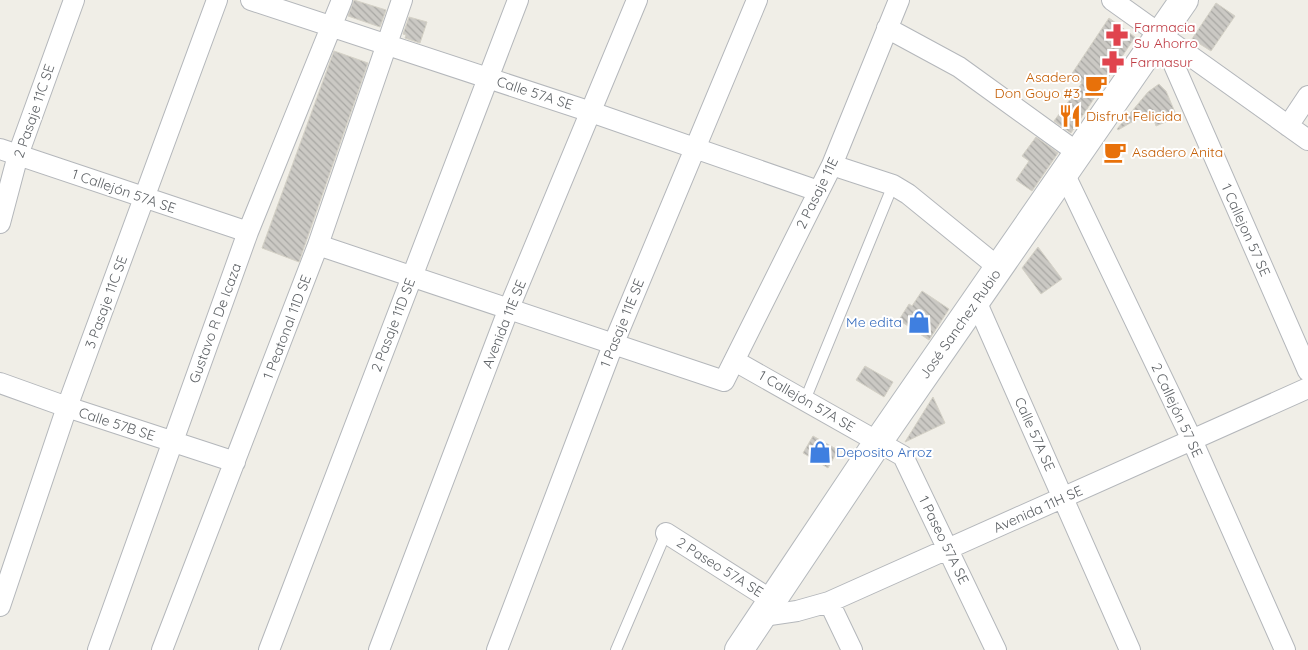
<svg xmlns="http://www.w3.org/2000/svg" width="1308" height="650" font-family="Quicksand,sans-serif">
<defs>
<pattern id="building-back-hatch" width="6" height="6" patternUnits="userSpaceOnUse" patternTransform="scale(1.25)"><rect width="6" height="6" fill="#cbc9c4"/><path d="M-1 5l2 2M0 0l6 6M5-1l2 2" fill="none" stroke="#a8a7a3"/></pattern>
</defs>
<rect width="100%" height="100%" fill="#f0eee7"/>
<path fill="url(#building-back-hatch)" stroke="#d4d1c6" d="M354,0l32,10 -6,17 -32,-11z
M1216,3l19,13 -24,35 -19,-12z
M409,17l18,5 -7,21 -15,-5 1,-3 -3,-1z
M1109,18l26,19 -64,96 -17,-12 28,-38 -11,-8z
M334,51l34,12 -69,199 -37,-14z
M1159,84l7,7 11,26 -21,9 -5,-15 -33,19 -1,-1 31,-37z
M1036,137l22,16 -26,38 -16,-11 13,-19 -7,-5z
M1038,247l24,32 -21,15 -19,-26z
M922,291l27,18 -20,31 -30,-20 10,-16 3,2z
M865,366l28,16 -9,15 -28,-17z
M933,397l12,26 -40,19z
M813,436l25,14 -10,18 -25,-15z"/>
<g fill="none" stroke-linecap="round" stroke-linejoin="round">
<defs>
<path id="service" d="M805,400l88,-215
M616,650l50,-117"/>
<path id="minor" d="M251,0l340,112 227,79
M1112,0l196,140
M887,28l72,39 119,86
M1160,33l148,338
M1288,126l20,-30
M0,149l248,83
M832,165l61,20 15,9 91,74
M1064,173l128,267 93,210
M0,223l18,-68 56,-155
M318,245l406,136 108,-216 67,-165
M976,301l154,349
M735,361l168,95 93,194
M0,383l67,24 168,55
M666,533l107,68
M829,602l23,48
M0,606l67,-199 150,-407
M763,616l34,-5 32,-9 479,-214
M98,650l150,-418 94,-232
M162,650l156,-405 84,-245
M269,650l249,-650
M379,650l130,-342 128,-308
M497,650l116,-305 144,-345"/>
<path id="secondary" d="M739,650l139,-208 306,-442"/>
</defs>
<use href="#service" stroke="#b4b7bb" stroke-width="12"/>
<use href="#minor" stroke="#b4b7bb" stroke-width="22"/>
<use href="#secondary" stroke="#b5b9bd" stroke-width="30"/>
<use href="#service" stroke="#fff" stroke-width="10"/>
<use href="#minor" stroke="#fff" stroke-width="20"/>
<use href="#secondary" stroke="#fff" stroke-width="28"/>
</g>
<defs>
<symbol id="pharmacy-bare" viewBox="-9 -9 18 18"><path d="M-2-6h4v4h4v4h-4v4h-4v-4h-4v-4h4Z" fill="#e0444e" stroke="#fff" stroke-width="2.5" paint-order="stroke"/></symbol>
<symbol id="cafe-bare" viewBox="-9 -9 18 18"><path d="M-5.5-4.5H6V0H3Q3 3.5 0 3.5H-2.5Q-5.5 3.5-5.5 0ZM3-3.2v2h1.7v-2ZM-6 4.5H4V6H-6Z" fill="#e8710a" stroke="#fff" stroke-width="2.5" paint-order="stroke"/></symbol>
<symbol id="restaurant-bare" viewBox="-9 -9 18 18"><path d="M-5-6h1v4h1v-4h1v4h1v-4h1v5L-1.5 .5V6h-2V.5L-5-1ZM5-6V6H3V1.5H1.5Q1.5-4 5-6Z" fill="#e8710a" stroke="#fff" stroke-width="2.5" paint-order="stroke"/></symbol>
<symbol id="shop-bare" viewBox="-9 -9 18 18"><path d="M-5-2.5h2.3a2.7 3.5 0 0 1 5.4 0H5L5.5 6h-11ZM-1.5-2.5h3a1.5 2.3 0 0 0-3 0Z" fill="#3f7fe0" stroke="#fff" stroke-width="2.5" paint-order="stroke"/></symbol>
</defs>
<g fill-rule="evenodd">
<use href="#pharmacy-bare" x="1101" y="19" width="32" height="32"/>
<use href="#pharmacy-bare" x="1097" y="46" width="32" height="32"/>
<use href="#cafe-bare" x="1080" y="69" width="32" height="32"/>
<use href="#restaurant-bare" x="1054" y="100" width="32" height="32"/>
<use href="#cafe-bare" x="1099" y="136" width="32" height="32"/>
<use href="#shop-bare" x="903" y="306" width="32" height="32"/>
<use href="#shop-bare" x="804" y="436" width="32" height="32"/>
</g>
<g text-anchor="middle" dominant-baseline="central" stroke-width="4" stroke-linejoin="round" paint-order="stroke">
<g font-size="14" fill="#be3a42" stroke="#fff" text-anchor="start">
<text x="1134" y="27">Farmacia<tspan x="1134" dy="16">Su Ahorro</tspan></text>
<text x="1130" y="62">Farmasur</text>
</g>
<g font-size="14" fill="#c56008" stroke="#fff" text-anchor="start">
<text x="1080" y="77" text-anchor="end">Asadero<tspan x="1080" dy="16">Don Goyo #3</tspan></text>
<text x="1086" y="116">Disfrut Felicida</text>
<text x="1132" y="152">Asadero Anita</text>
</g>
<g font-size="14" fill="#5e6266" stroke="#fff">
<text transform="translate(535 93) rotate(18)">Calle 57A SE</text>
<text transform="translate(34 111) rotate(-71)">2 Pasaje 11C SE</text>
<text transform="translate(124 191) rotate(19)">1 Callejón 57A SE</text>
<text transform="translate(817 193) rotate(-64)">2 Pasaje 11E</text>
<text transform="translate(1246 230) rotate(66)">1 Callejon 57 SE</text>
<text transform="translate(106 302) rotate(-70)">3 Pasaje 11C SE</text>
<text transform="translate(215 323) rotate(-70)">Gustavo R De Icaza</text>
<text transform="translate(622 323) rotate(-68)">1 Pasaje 11E SE</text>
<text transform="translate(504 324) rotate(-68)">Avenida 11E SE</text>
<text transform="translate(960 324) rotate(-55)">José Sanchez Rubio</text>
<text transform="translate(393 325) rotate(-69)">2 Pasaje 11D SE</text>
<text transform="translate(287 327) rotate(-69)">1 Peatonal 11D SE</text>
<text transform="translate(807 401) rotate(30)">1 Callejón 57A SE</text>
<text transform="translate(1177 410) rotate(65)">2 Callejón 57 SE</text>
<text transform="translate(117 424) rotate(18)">Calle 57B SE</text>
<text transform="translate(1035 434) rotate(66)">Calle 57A SE</text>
<text transform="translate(1038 509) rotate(-24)">Avenida 11H SE</text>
<text transform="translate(944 540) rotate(64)">1 Paseo 57A SE</text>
<text transform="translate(720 567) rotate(32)">2 Paseo 57A SE</text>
</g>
<g font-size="14" fill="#366cbe" stroke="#fff" text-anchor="end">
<text x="902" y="322">Me edita</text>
<text x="836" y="452" text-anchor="start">Deposito Arroz</text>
</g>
</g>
</svg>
